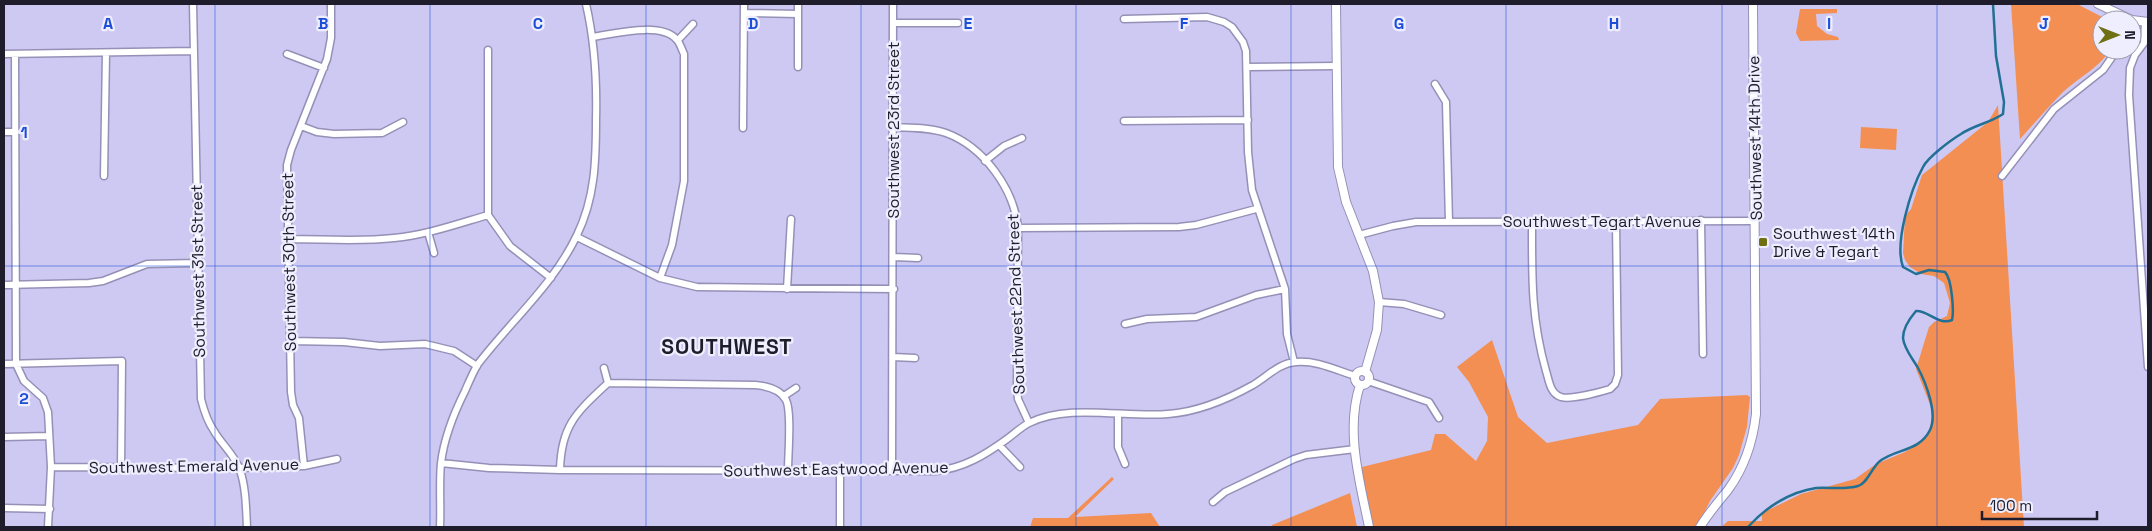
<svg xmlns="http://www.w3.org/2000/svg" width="2152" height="531" font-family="'Space Grotesk',sans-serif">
<rect width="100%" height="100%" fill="#cec9f3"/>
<path fill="#f38f52" d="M2011,4h66l31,16h-6v30h8c-11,18 -32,28 -47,42 -15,15 -29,32 -43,47z
M1800,9h37v4l-21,1 1,12 10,8 11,3 1,3 -39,1 -4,-8z
M1998,105l26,422h-303l7,-6h34v-8l39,-19 54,-15 21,-15 29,-12 18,-11 6,-9 4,-20 -17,-43 13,-42 5,-5 13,-6 3,-13 -6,-20 -10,-7 -13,-2 -11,-7 -5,-7 -2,-7 2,-37 6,-7 11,-34 66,-53z
M1861,127l36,2 -1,21 -36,-2z
M1492,340l26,77 29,26 91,-18 22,-26 87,-4 3,2 -3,30 -8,28 -6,13 -23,33 -13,26h-325l-14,-59 73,-18 4,-16h10l31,27 11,-20 1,-24 -19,-35 -12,-15z
M1112,477l2,2 -39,38 76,-4 9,14h-130l3,-9h35z
M1350,493l7,34h-86l1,-2z"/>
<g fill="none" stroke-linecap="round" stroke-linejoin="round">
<path stroke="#227094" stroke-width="2.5" d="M1748,527c17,-19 41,-35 68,-39 14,-1 28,2 42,-2 9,-2 14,-19 22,-25 17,-13 39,-9 50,-31 8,-16 -4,-47 -12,-62 -5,-9 -14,-19 -15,-30 0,-9 7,-20 13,-27 12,-1 23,15 36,9 2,-8 0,-41 -7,-48l-16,-2 -13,4 -13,-7c-9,-24 8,-78 20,-100 5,-10 28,-27 38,-33 13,-9 29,-11 42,-20l1,-12 -8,-46 -3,-52"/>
<defs>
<path id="minor" d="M193,4l8,395c3,12 6,22 13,32 8,14 20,23 26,39 6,18 6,38 7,57
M744,13l54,1
M1124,19l83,-2 17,5 8,5 11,15 3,9 2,101 4,38 33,99 2,45 7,28
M2145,22l-1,21 -9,12 -5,13 -1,27 19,272
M893,23h65
M592,37c22,-3 69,-16 85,3 3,3 5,10 7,14v127l-12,64 -12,33
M678,40l15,-16
M488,50v165l22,31 41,32
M4,54l190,-3
M15,54l1,310 8,17 19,17 5,14 3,55 -3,60
M287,54l37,14
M798,67v-63
M1247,67l89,-1
M1435,84l11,18 3,120
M1124,121l124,-1
M301,126l16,6 17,2 48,-1 21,-11
M892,127c18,1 37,0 54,6 38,14 68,56 72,95l-1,161 1,10 11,24
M743,128l1,-124
M4,132h12
M985,161l19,-15 18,-8
M104,176l2,-123
M2002,176l52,-67 49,-39 14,-20
M1701,220l2,134
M1532,222c0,55 -1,96 14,149 3,9 4,23 15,26 10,3 39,-5 49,-8l5,-5 3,-9 -2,-153
M1018,228l161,-1 17,-2 60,-16
M428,232l6,21
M1359,235l34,-9 23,-4 339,-1
M577,237l83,41 37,9 197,2
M290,239c34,0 70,3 104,-1 32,-3 63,-14 94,-23
M894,257l24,1
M4,285l85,-2 14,-2 44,-17 51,-1
M787,289l4,-70
M1379,302l25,2 37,11
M1125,324l22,-5 49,-2 60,-22 29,-6
M291,341l53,1 36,4 45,-2 29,7 23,15
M893,357l22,1
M4,364l118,-3 -1,107
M604,368l4,15
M1368,381l61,21 10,16
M784,396l12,-8
M1118,414v33l7,17
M4,437l45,-1
M999,445l21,22
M441,463l48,5 71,2 376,1c28,-3 49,-16 71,-32 7,-5 14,-12 22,-16 40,-20 96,-5 139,-9 29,-2 60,-15 85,-29 15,-9 26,-22 43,-23 20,-2 40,8 59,14
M304,466l-5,-48 -6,-13 -2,-13 -4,-227 4,-15 36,-91 4,-21v-34
M51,467l189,1 64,-2 33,-7
M560,470c1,-45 17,-58 48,-87l147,2c12,1 25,4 31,15 6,12 2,54 2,70
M892,471l1,-467
M1213,502l12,-10 69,-33 12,-4 49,-6
M4,508l46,1
M440,527c1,-21 -1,-43 1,-64 3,-25 13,-50 24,-72 4,-9 8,-19 13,-27 33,-43 76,-80 99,-129 18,-37 19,-74 19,-115 1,-39 -1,-77 -10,-116
M840,527v-57"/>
<path id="tertiary" d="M1336,4l2,163 8,35 27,69 6,31 -2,28 -12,42
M2098,4l34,16
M2132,20l16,2
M1355 378a7 7 0 1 1 14 0a7 7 0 1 1-14 0Z
M1360,385c-15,46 0,97 9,142
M1700,527c8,-13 18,-25 28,-37 16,-22 25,-49 28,-76l-3,-410"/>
</defs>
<use href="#minor" stroke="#9590b6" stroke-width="9"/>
<use href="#tertiary" stroke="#9590b6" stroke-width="10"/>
<use href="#minor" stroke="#fff" stroke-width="6"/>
<use href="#tertiary" stroke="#fff" stroke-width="8"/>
</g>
<path fill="none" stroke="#1d4ed8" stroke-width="1" stroke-opacity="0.55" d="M215,4v523M430,4v523M646,4v523M861,4v523M1076,4v523M1291,4v523M1506,4v523M1722,4v523M1937,4v523M4,266h2144"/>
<rect fill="#6f7014" stroke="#efeeff" stroke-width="2" x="1758" y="237" width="10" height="10" rx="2.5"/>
<g text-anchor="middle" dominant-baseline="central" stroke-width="4.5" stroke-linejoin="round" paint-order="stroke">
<g font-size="16" fill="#1f1d2c" stroke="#efeeff">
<text transform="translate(893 130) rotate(-90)">Southwest 23rd Street</text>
<text transform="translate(1755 138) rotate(-91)">Southwest 14th Drive</text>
<text x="1602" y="221">Southwest Tegart Avenue</text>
<text transform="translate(289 262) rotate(-91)">Southwest 30th Street</text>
<text transform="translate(198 271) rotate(-91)">Southwest 31st Street</text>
<text transform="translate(1016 304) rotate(-92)">Southwest 22nd Street</text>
<text transform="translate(194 466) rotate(-1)">Southwest Emerald Avenue</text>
<text transform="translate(836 469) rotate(-1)">Southwest Eastwood Avenue</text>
</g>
<g font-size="16" fill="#1f1d2c" stroke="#efeeff" text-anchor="start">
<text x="1773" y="233">Southwest 14th<tspan x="1773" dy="18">Drive &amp; Tegart</tspan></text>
</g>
<g font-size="21" font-weight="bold" letter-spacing="1" fill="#1f1d2c" stroke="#efeeff">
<text x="727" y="346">SOUTHWEST</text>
</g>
</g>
<g font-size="16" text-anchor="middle" font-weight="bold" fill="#1d4ed8" stroke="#efeeff" stroke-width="4.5" stroke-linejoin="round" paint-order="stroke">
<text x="108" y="29">A</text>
<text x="323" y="29">B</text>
<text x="538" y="29">C</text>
<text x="753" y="29">D</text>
<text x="968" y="29">E</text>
<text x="1184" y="29">F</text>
<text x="1399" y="29">G</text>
<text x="1614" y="29">H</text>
<text x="1829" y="29">I</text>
<text x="2044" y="29">J</text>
<text x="24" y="138">1</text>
<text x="24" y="404">2</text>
</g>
<rect width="2152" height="531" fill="none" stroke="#1f1d2c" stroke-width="10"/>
<g transform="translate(2117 35) rotate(90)"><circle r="24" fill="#efeeff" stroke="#9c9aab"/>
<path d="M0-4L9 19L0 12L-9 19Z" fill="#6f7014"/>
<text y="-8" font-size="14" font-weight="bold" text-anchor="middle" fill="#1f1d2c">N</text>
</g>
<path d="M1982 511v8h115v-8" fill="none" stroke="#1f1d2c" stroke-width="2.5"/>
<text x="1990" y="511" font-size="15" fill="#1f1d2c" stroke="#efeeff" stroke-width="4" paint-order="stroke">100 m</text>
</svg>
